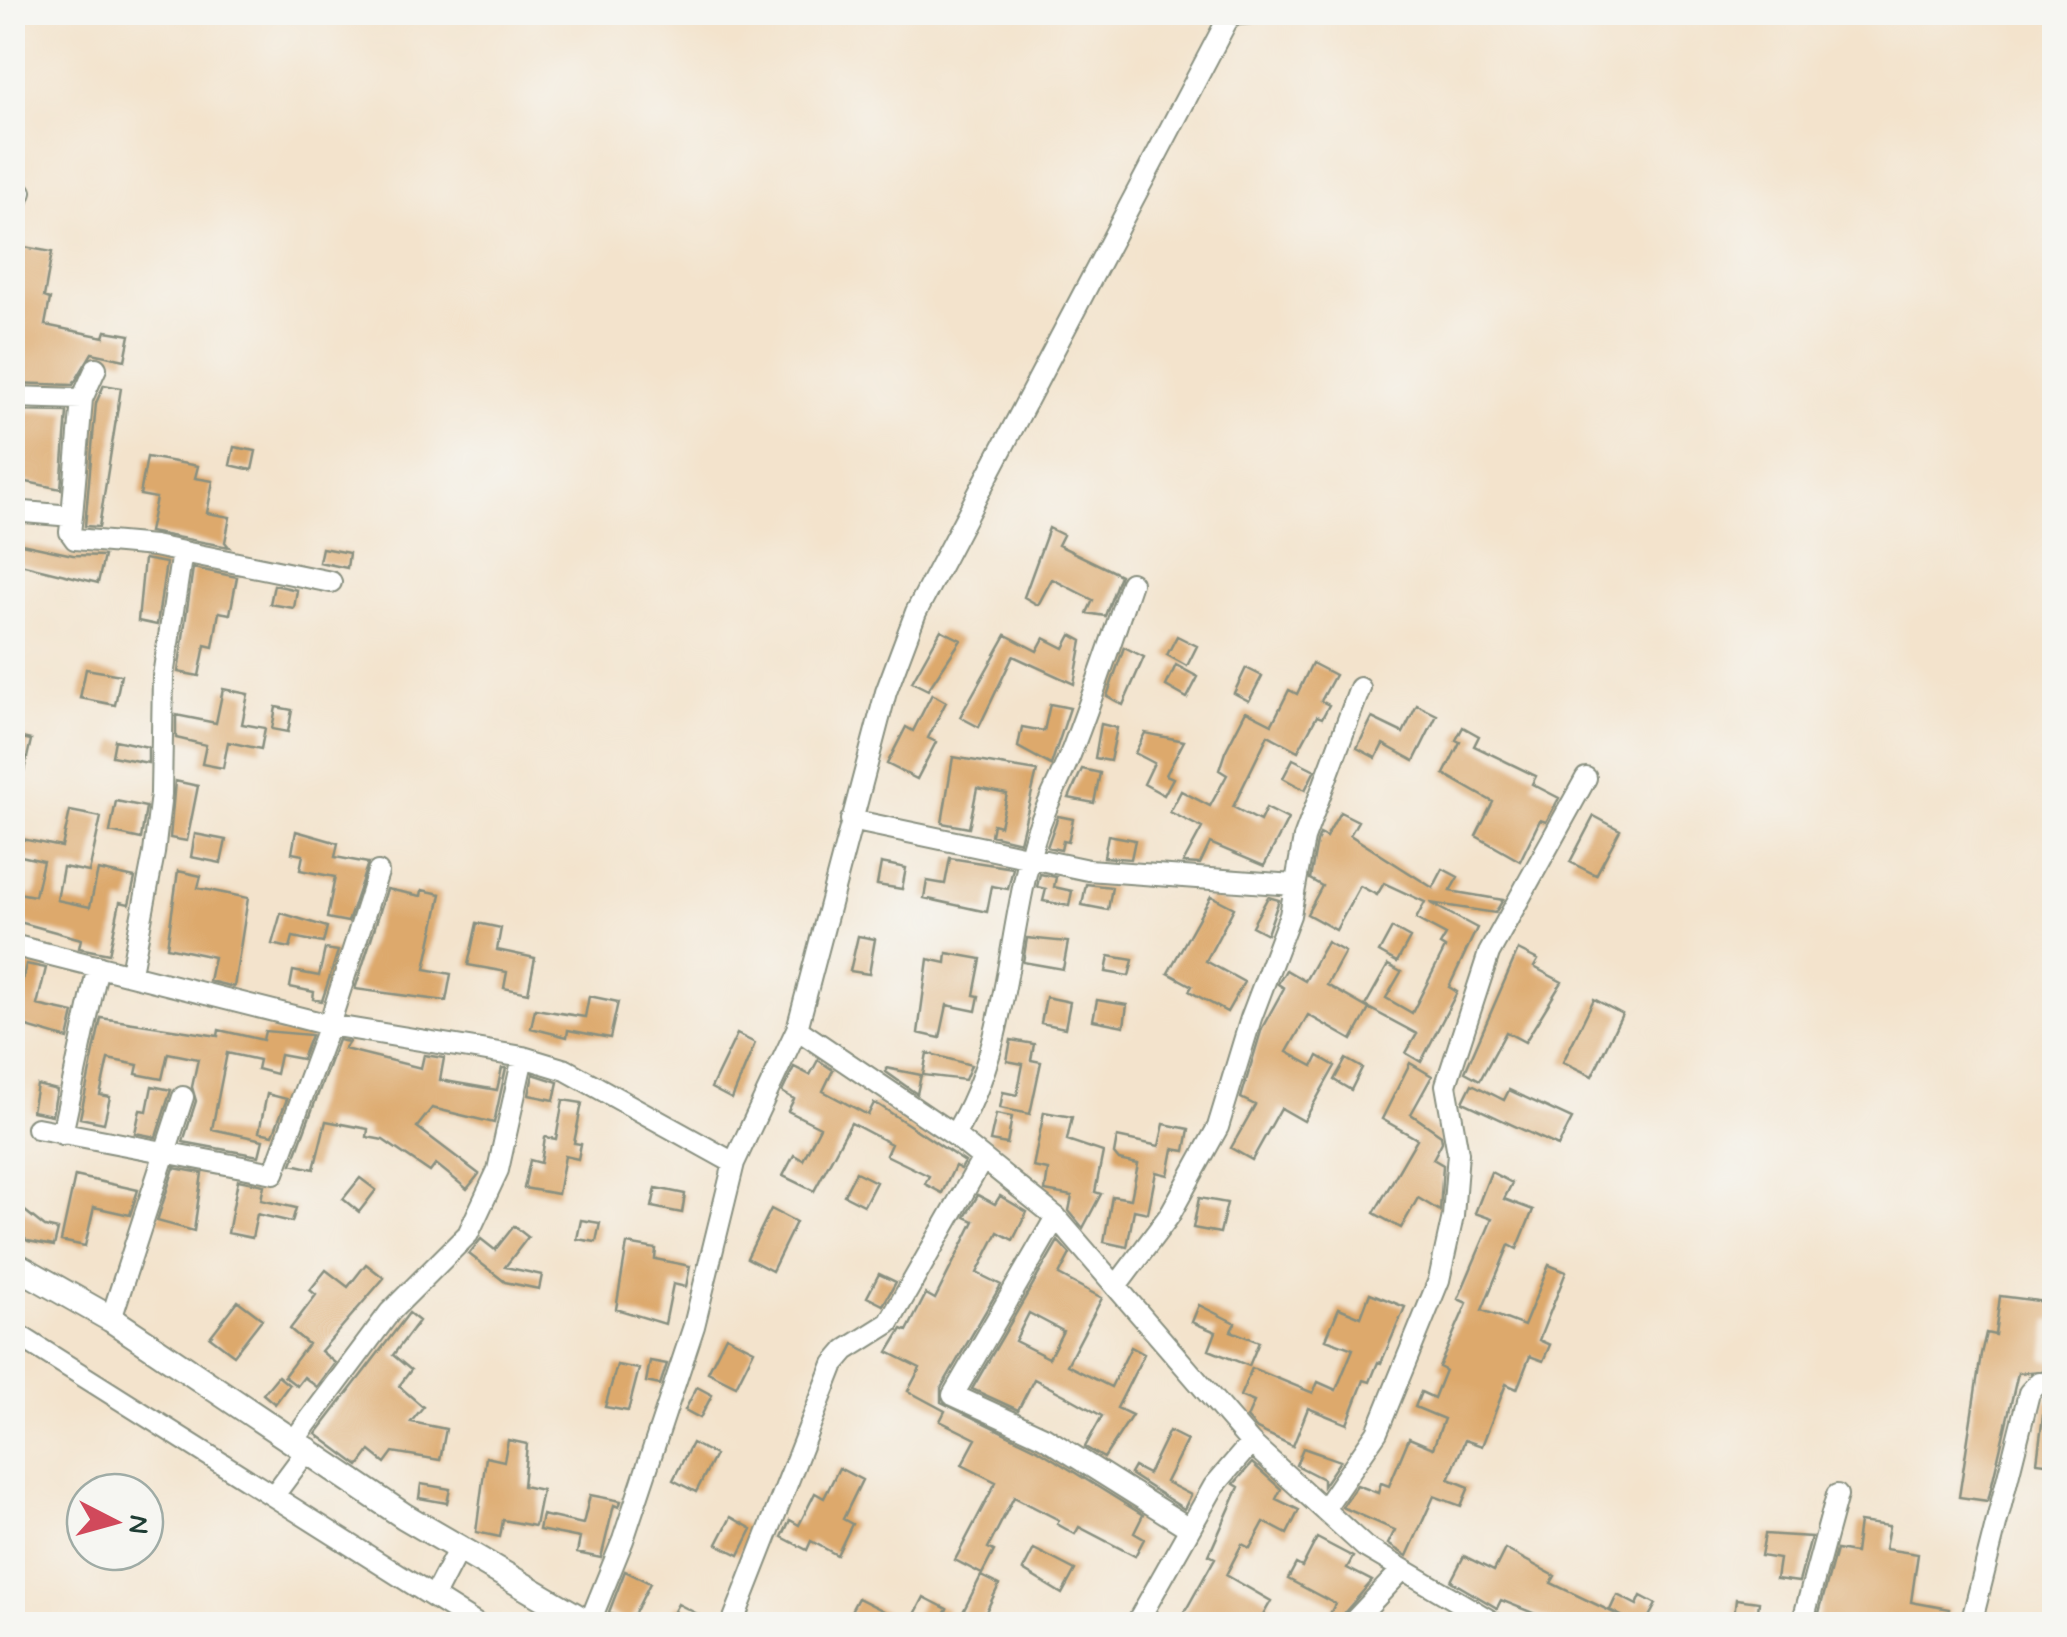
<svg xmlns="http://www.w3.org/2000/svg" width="2067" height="1637" font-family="Mynerve,sans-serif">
<rect width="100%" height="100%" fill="#f6f6f2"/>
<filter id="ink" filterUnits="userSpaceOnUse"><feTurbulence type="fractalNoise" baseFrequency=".01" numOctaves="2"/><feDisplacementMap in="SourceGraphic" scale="20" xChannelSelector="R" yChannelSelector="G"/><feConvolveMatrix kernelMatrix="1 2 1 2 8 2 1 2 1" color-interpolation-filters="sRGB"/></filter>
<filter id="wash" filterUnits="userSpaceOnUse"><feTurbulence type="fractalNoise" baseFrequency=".0048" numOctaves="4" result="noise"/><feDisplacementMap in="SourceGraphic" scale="40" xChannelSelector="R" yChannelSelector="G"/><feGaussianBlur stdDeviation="2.25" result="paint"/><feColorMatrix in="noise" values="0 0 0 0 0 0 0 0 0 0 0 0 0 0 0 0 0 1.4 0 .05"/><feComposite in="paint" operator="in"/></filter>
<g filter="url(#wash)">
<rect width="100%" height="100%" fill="#f3e3cc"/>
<g id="blocks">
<path fill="#dda96c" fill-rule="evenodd" d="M24,247l28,5 -8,45 6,2 -5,26 59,12 2,-6 24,4 -5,25 -33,-7 -19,32 -61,-2v-92z
M104,385l17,3 -22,139 -14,-1 11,-123z
M12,411l55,1 -6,77 -49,-10z
M234,447l22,4 -4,19 -22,-5z
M147,457l51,9 -3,12 18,3 -6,32 23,4 -5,25 4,5 -80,-15 7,-34 -16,-3z
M1049,528l14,7 -5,10 62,30 -15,41 -18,-3 6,-13 -41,-21 -14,26 -14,-8z
M12,542l61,13 31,1 -6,27 -86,-21z
M322,548l27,5 -2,15 -28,-6z
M144,559l22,4 -9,62 -19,-4z
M193,568l44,9 -7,37 -11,-2 -6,35 -8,-2 -6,31 -21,-4z
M274,585l23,5 -3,18 -24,-4z
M941,630l20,10 -33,50 -16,-8z
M1006,635l31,16 7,-13 20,10 7,-13 11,6 -8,43 -61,-28 -34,71 -19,-10z
M1177,636l20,10 -10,20 -20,-11z
M1124,647l20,10 -21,48 -16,-9z
M1312,663l23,12 -14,26 8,4 -7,13 -5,-2 -19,35 -30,-16 -35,72 27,14 6,-13 22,11 -24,47 -54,-23 -10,21 -17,-1 19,-35 -32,-16 11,-21 29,15 17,-31 -8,-5 6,-18 21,-41 26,13 17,-34 8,4z
M1176,665l22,12 -11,21 -21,-12z
M1246,668l16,8 -13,25 -15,-8z
M86,669l35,6 -6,30 -35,-7z
M223,689l25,5 -6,30 23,4 -4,21 -33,-7 -5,26 -21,-4 4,-19 -30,-7v-23l40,8z
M932,694l14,8 -18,36 8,4 -19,37 -30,-15 19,-37 7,4z
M1050,704l20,4 -19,57 -33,-18 4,-20 22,4z
M1417,705l20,10 -23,46 -31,-17 -7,14 -19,-10 15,-30 31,15z
M276,707l16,3 -4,22 -16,-3z
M1101,724l16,4 -7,33 -15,-3z
M1463,727l16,9 -5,10 62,30 -4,8 27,14 -13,24 -6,-2 -20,41 -44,-25 17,-34 -49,-28 16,-32 -4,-2z
M1145,733l39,8 -18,34 7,3 -9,17 -20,-11 10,-21 -19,-10z
M12,736l19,4 -12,53 -7,-1z
M115,740l33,7v16l-36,-7z
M953,757l84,14 -17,71 -29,-7 2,-11 7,2 7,-32 -30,-6 -8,40 -27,-5z
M1293,759l22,11 -10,20 -22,-12z
M1082,769l18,4 -6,30 -25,-5z
M175,781l23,5 -11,55 -17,-3z
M116,801l30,6 -5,32 -31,-7z
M70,811l31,6 -12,55 -26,-5 -6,33 33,7 8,-37 37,8 -6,26 -9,-2 -11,52 -30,-6 2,-9 -69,-19v-28l23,4 8,-35 -31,-7v-17l50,10z
M1340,812l18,9 -8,14 83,53 10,-19 15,8 -8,14 53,9 -8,13 -65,-10 47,25 -28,59 8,5 -36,70 -15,-9 11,-19 -52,-28 23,-41 13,7 -15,26 26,15 33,-65 -5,-3 6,-10 -30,-16 9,-17 -41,-19 -7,12 -17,-9 -24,44 -29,-16 15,-28 -12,-7 7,-37 3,-8 6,3z
M1058,816l15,3 -5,23 -5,-1 -2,9 -14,-3z
M1594,816l26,14 -24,45 -26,-13z
M296,831l42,12 -3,14 33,6 -20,59 -21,-4 8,-41 -35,-7 3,-15 -11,-2z
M195,834l31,6 -5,23 -30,-6z
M1108,835l27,5 -4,19 -27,-2z
M950,858l63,10 -5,21 -16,-3 -5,26 -63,-14 3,-17 18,3z
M881,863l25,5 -4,21 -25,-4z
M178,871l23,5 -3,12 50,10 -14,89 -25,-6 5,-24 -47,-10z
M1040,874l16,3 -2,10 18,4 -3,15 -26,-5 3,-12 -9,-2z
M1086,884l26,3 -4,23 -26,-5z
M387,889l34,7 1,-6 19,4 -16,75 26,5 -5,27 -91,-12z
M1211,896l23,12 -28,53 38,21 -17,30 -38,-21 3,-5 -24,-13z
M1268,897l11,3 -12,34 -15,-8z
M281,913l46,14 -4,16 -30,-6 -3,11 -18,-4z
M477,923l24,5 -4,22 38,8 -7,35 -24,-5 3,-16 -39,-7z
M1392,928l18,10 -13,24 -18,-10z
M858,936l17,3 -6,35 -19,-3z
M1027,938l41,4 -5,27 -40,-7z
M1327,942l18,10 -18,33 42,24 -17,31 -44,-25 -21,37 26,14 5,-10 17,10 -31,55 -23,-13 -29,52 -21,-12 24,-43 -14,-7 21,-70 22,-40 -6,-4 8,-14 19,11z
M325,949l13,2 -16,50 -9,-2 1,-7 -24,-5 3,-16 26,5z
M1518,950l20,10 -4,7 28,15 -37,60 -19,-10 -26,48 -15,-8z
M947,953l34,6 -7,36 5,1 -3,15 -29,-6 -7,33 -22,-5 10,-74 18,4z
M1109,956l24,4 -4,16 -23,-4z
M26,964l20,4 -9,37 37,8 -6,26 -55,-16z
M589,996l29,6 -8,36 -42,-8 -1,7 -36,-9 4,-19 50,8z
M1046,997l24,5 -5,26 -24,-5z
M1594,999l28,15 -30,62 -29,-14z
M1097,1000l30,5 -3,21 -31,-6z
M101,1018l117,18 1,-6 44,10 2,-9 46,4 -9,24 -22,-4 -4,19 -19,-5 2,-9 -32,-7 -15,76 51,11 -4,16 -76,-14 13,-41 -4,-14 6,-28 -30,-6 -6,26 -26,-5 2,-9 -30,-6 -8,36 10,2 -6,26 -24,-5z
M737,1034l18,9 -23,56 -21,-11z
M338,1040l11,2 -5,7 77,19 3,-13 20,3 -4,22 57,10 5,-22h4l-12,55 -62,-15 -15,19 62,47 -12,15 -31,-25 -6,8 -47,-32 -16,-3 1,-8 -42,-8 -12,48 -22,-5z
M1011,1040l23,4 -3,16 10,2 -11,52 -30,-6 3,-16 14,3 6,-31 -16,-3z
M927,1053l44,12 -6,15 -42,-5z
M1346,1059l16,9 -11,22 -17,-10z
M818,1060l15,10 -10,21 45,24 6,-12 5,2 86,57 -4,7 -6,-3 -13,27 -17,-9 4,-8 -43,-21 5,-11 -40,-21 -37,68 -31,-15 11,-21 9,5 17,-33 -32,-16 6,-12 -12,-7 12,-25 16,8z
M1410,1063l22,13 -21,38 30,21 1,7 -9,17 10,6 -3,46 -22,-13 -17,30 -27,-15 43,-74 -35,-20z
M886,1068l35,7 -4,19 -31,-22z
M533,1074l25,8 -4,18 -25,-5z
M1472,1084l32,16 5,-10 63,29 -14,27 -95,-44z
M37,1085l20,5 -5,25 -20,-4z
M152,1086l19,4 -15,47 -21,-4 5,-23 7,1z
M267,1094l20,5 -14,36 -14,-3z
M563,1100l19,3 -8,40 7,1 -3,15 -13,-3 -7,38 -34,-6 6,-28 11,3 4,-26 11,2z
M1044,1112l28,5 -5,23 36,12 -8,40 6,2 -18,34 -14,-17 3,-15 -27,-5 3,-21 -15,-3z
M996,1114l16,3 -5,27 -17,-3z
M1164,1124l25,5 -4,22 -12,-2 -5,26 -12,-3 -8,41 -14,-3 -7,37 -23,-5 8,-46 19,3 7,-35 -19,-4 -5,-6 3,-17 42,9z
M174,1168l28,5 -8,58 -37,-10z
M856,1172l20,10 -12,23 -20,-10z
M1491,1172l21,11 -8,16 29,11 -16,39 -8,-4 -27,65 42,16 25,-61 17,7 -27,68 11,5 -7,16 -13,-5 -13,33 -11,-5 -24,62 -17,-6 -16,39 20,8 -8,19 -27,-10 -27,60 -19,-12 7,-14 -53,-23 15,-22 21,8 3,-10 8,3 20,-48 24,10 11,-29 -29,-12 6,-15 13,6 11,-28 -6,-3 28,-64 -9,-4 34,-80 -17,-6z
M75,1176l63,14 -8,25 -36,-8 -9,39 -24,-5z
M360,1178l16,12 -17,22 -16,-13z
M238,1180l26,5 -3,15 35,8 -4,14 -35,-8 -5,24 -24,-5z
M656,1188l29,6 -3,19 -30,-6z
M978,1195l17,9 5,-8 27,16 -14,28 -15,-8 -21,41 24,12 -60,103v14l96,47 106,66 -9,18 10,6 -9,17 -56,-29 -4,7 -18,-10 2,-4 -45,-23 -26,51 6,3 -12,23 -27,-14 41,-78 -34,-17 14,-26 -36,-18 5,-10 -37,-20 12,-23 -32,-16 14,-23 5,2 19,-37 9,5 39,-78 -9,-4z
M1199,1198l28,5 -7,30 -27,-5z
M20,1207l25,20 13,3 -4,16 -26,-5 -16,-12v-11z
M771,1209l25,13 -24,49 -25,-13z
M581,1220l19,3 -4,19 -19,-3z
M514,1226l14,11 -23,30 37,8 -3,14 -34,-7 -36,-28 12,-15 14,11z
M1058,1241l12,13 -11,21 43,23 -35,67 44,22 20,-40 13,7 -27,54 15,7 -28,43 -19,-11 17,-31 -32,-18 -36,-19 -16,31 -46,-21zM1029,1313l34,18 -14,27 -34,-17z
M627,1244l29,5 -1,10 35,7 -4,21 -13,-3 -8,40 -49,-15z
M366,1264l18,14 -63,73 14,12 -18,24 -13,-10 -7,9 -13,-10 24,-32 -18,-15 26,-34 -6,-5 16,-20 22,17z
M879,1274l17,8 -13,23 -16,-8z
M1370,1293l35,14 -24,56 -3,-1 -8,20 -6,-2 -17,44 -39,-16 -15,38 -36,-17 -10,-11 7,-16 -14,-6 12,-28 61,25 5,-11 18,8 17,-41 -27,-10 13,-31 22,9z
M2000,1296l54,7v18l-6,-1 -5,39 11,2v9l-36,3 -30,128 -29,-4 22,-143 5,-21 9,2z
M238,1301l24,18 -28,36 -24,-18z
M1199,1305l36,18 -4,8 28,11 -10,24 -40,-16 7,-18 -24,-10z
M409,1313l10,8 -26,34 18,15 -12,16 24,21 -12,15 35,7 -6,31 -47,-8 -8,11 -15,-12 -11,15 -43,-32z
M726,1336l28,14 -18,36 -28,-14z
M650,1361l17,3 -7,21 -14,-3z
M617,1365l22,4 -11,42 -23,-4z
M278,1376l11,9 -14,19 -12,-10z
M697,1387l15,8 -12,23 -15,-8z
M2045,1400l9,1v63l-17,-2z
M1169,1431l18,9 -21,42 25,13 -7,14 -54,-35 4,-7 14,7z
M508,1440l19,4 -4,42 19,4 -7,36 -32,-6 -3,17 -24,-5 10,-75 18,4z
M692,1443l23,12 -19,37 -23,-12z
M1303,1448l37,13 -17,25v-7l-27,-14z
M1252,1463l29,26 -5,10 23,11 -12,24 -23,-12 -14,26 -8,-4 -16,31 45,26 -13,23h-80l37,-66 -6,-3 30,-68 -5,-3z
M839,1468l23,12 -19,39 9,5 -15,31 -26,-14 -4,9 -25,-13 8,-17 9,5 16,-32 9,5z
M421,1484l29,5 -3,14 -28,-5z
M590,1495l31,6 -2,6 -5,-2 -13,53 -24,-5 3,-15 -41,-8 3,-15 41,9z
M731,1517l21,12 -13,26 -22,-11z
M1859,1522l30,4 -4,23 33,5 -7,48 38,7 -2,15h-131l20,-74 19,3z
M1765,1534l46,3 -12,45 -23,-3 3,-20 -18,-3z
M1317,1538l36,19 -6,11 25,13 -34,39 -9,-4 6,-12 -47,-25 8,-15 6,3z
M1034,1549l41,21 -13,24 -39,-24z
M1505,1549l50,27 -4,7 84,40 -25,-13 7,-15 20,10 4,-9 15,8 -11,20h-85l-59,-24 -4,8 -46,-27 13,-25 30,15z
M625,1571l25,12 -20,40 -21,-11z
M981,1576l18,9 -19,39h-23z
M924,1597l23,12 -8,15h-95l14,-26 52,26z
M1736,1599l23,3 -2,18 -23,-4z
M678,1604l39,20h-50z"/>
</g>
</g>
<g filter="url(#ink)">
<use href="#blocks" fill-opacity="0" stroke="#899080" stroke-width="2.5"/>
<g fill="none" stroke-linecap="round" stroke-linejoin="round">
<defs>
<path id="minor" d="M12,215l9,-23
M12,397l70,2
M12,511l60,5 -2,16 5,7 79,7 177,36
M72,516l10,-117 14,-31
M851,820l237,50 206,15
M12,945l317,80 194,32 43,13 168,93
M131,972l23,-119 7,-59 2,-118 19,-124
M797,1029l157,106 102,82 195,226 114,104 131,77
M37,1128l237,45 55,-148 49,-153
M62,1134l36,-168
M954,1135c55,-88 52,-196 80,-294 10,-34 29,-65 41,-99 20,-52 38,-106 56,-159
M1056,1217l-103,178 91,42 145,91
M1118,1284l51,-68 49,-89 33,-109 39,-103 14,-77 56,-150
M111,1319l72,-222
M12,1331l464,293
M295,1439l95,-127 78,-78 30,-64 25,-113
M274,1495l35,-47
M1324,1509l53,-77 62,-152 14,-64 5,-63 -12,-68 43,-132 97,-175
M434,1596l26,-50
M589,1624l34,-84 71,-214 40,-163 63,-134 89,-337 30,-80 314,-597 32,-3
M732,1624l102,-260 12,-14 43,-27 93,-163
M1136,1624l78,-138 37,-43
M1351,1624l50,-53
M1802,1624l35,-129
M1971,1624l58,-231 10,-11 15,2"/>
<path id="major" d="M12,1263l99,56 293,197 185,108"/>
</defs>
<use href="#minor" stroke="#899080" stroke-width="24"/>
<use href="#major" stroke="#899080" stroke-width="29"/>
<use href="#minor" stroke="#fff" stroke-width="20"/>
<use href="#major" stroke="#fff" stroke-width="25"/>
</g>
</g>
<rect width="2067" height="1637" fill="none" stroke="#f6f6f2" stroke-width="50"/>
<g transform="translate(115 1522) rotate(96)"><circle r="48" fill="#f6f6f2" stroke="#a0aca6" stroke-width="2.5"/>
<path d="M0-8L18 38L0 25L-18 38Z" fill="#d1495b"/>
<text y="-15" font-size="28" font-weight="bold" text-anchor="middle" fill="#1f3d34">N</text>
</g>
</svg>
